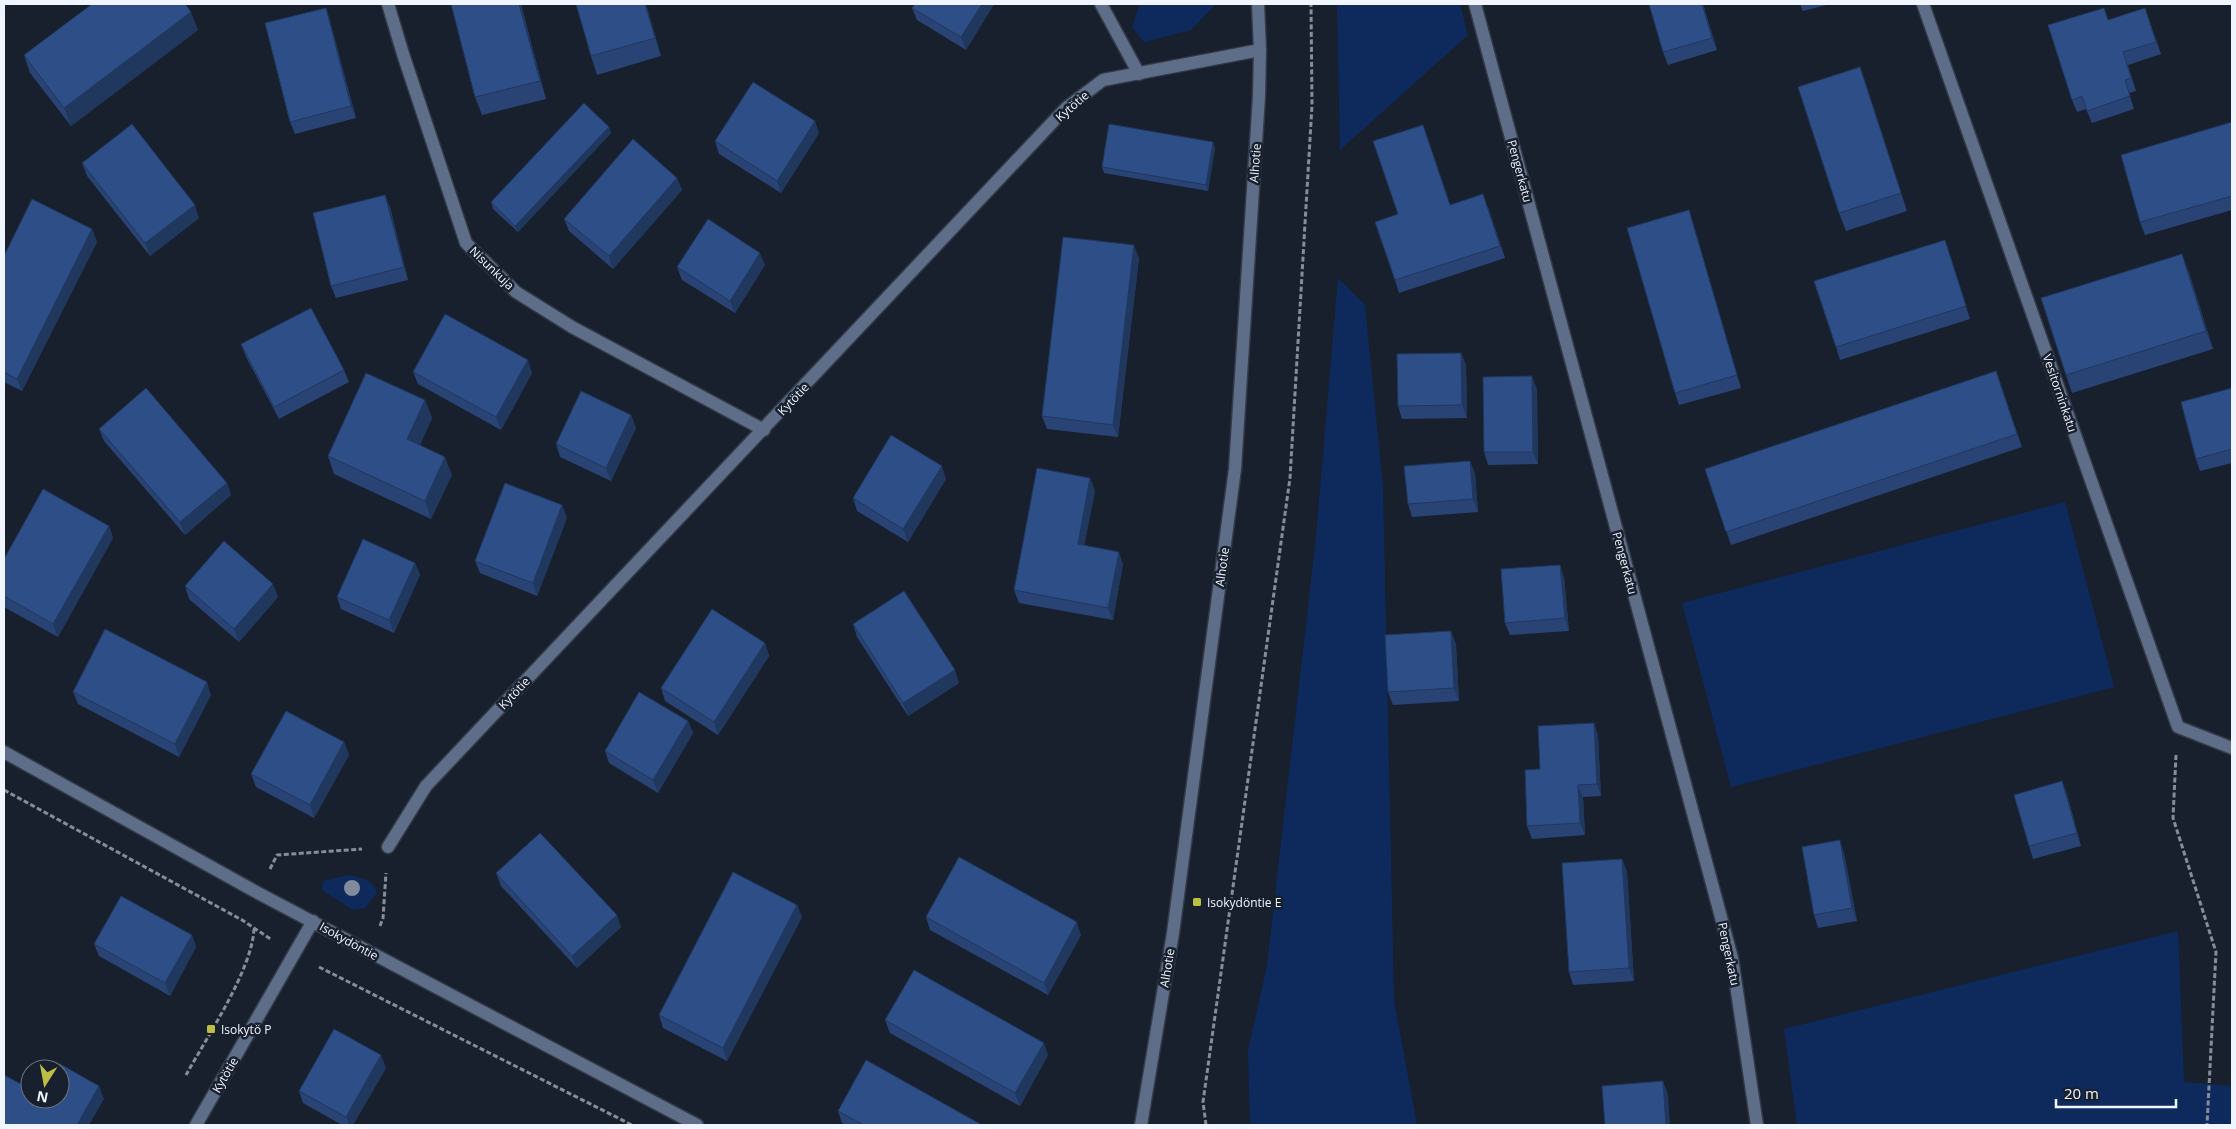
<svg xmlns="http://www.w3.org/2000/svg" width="2236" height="1129" font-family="'Open Sans',sans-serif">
<rect width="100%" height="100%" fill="#18202e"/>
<path fill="#0e2a5d" d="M1140,4h76l-25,26 -47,12 -12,-15z
M1337,4h123l8,31 -128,115z
M1338,278l27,27 18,183 11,513 23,124h-167l-2,-75 19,-84 49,-429z
M2065,502l49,185 -383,100 -49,-184z
M348,875c13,3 26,4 29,18l-12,15 -12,2 -31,-20 1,-9z
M2178,931l6,151 48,4v39h-435l-13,-96z"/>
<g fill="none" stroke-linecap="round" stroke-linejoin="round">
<defs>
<path id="service" d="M1101,4l38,70"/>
<path id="minor" d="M388,4l15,50 63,189 50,49 56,35 192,103
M1475,4l257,954 25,167
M1923,4l255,723 54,21
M4,752l254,141 439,232
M388,847l38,-61 640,-678 37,-28 157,-30
M196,1125l117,-204"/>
<path id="tertiary" d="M1141,1125l32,-192 62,-464 24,-373 1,-46 -2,-46"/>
</defs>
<use href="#service" stroke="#323a47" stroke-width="15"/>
<use href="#minor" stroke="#323a47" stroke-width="15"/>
<use href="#tertiary" stroke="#323a47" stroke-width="15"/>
<path stroke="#868d99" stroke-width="3" stroke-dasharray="5 2.5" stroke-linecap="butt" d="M2176,755l-3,63 43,134 -9,173
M4,790l238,130 30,20
M270,869l7,-14 85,-6
M380,926l3,-8 3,-45
M319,967l313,158
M186,1075c21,-38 66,-105 68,-146
M1206,1125l-3,-23 87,-624 22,-373 -1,-101"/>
<use href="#service" stroke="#5e6e88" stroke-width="12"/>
<use href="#minor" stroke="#5e6e88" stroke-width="12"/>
<use href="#tertiary" stroke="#5e6e88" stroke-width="12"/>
</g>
<circle fill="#828b9b" cx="352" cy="888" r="8"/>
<path fill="#284374" d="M521,4l25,95 -64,16 -7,-18z
M646,4l15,52 -64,19 -6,-19z
M994,4l-28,46 -49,-30 -5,-12z
M1703,4l14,46 -49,15 -5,-13z
M1800,4h30l-27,7z
M326,8l4,13 26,97 -61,16 -5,-12z
M2145,8l16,46 -33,11 8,26 -7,2 5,16 -42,14 -6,-14 -9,3 -5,-12 37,-80z
M198,30l-127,96 -41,-53 -6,-18z
M1866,85l41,126 -61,20 -7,-18z
M2232,122v88l-87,25 -5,-13z
M609,127l2,6 -93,99 -25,-23 -2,-7z
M819,133l-38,60 -62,-39 -4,-13z
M1215,148l-7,43 -104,-18 -2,-6z
M82,163l117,55 -49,38 -63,-80z
M677,178l5,12 -69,79 -44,-38 -5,-12z
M385,195l5,12 18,73 -72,18 -5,-12z
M1450,205l38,2 17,51 -106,35 -4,-13z
M1689,210l4,13 48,165 -62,17 -4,-12z
M92,229l5,13 -75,149 -18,-9v-126z
M1949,252l21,67 -130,41 -4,-13z
M1139,258l-21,179 -71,-8 -5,-13z
M765,265l-30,48 -53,-33 -5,-13z
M2189,272l24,77 -141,44 -6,-18z
M241,344l103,26 5,12 -70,37 -33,-62z
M1461,353l5,12 1,53 -65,1 -4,-13z
M1996,371l26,76 -291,98 -26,-76z
M413,372l119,1 -31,57 -83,-46z
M2232,388v75l-32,8 -4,-12z
M1537,389l1,75 -50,1 -4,-13z
M425,400l7,18 -12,27 32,30 -21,44 -97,-45 -6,-18z
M631,415l5,13 -25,53 -51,-24 -4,-13z
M99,429l128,54 4,12 -46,40 -81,-94z
M1475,473l3,39 -66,5 -4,-13z
M1090,478l5,13 -11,55 39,18 -10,56 -94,-17 -5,-13z
M946,479l-38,63 -51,-31 -4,-13z
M562,505l5,13 -30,78 -57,-23 -5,-12z
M109,526l4,12 -55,99 -54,-30v-48z
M415,563l5,12 -26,58 -53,-24 -4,-12z
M1564,577l5,54 -59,4 -5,-12z
M185,586l93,11 -39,45 -50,-43z
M853,624l106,59 -51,33 -51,-79z
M765,643l4,13 -51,79 -53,-34 -4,-13z
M1456,644l3,57 -66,4 -5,-13z
M73,692l138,3 -32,62 -101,-53z
M688,721l5,12 -35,60 -49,-30 -4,-12z
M1594,723l4,13 3,60 -18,1 2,38 -53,4 -5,-13 13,-57z
M344,742l5,13 -35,63 -58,-31 -5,-13z
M2062,781l5,13 14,52 -48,13 -4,-13z
M1844,853l13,68 -39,7 -4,-13z
M1622,859l5,13 7,109 -61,4 -4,-13z
M496,873l125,54 -44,41 -76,-82z
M797,905l5,12 -75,144 -64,-33 -4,-13z
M926,917l155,18 -33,60 -118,-65z
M192,935l4,12 -26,49 -71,-40 -5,-12z
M885,1020l163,35 -28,51 -130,-73z
M386,1068l-33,57h-11l-39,-22 -4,-12z
M838,1111l144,14h-136l-4,-2z"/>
<path fill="#20375e" d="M519,4h2l25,95 -6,-18z
M645,4h1l15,52 -6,-18z
M982,4h12l-28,46 -5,-13z
M1702,4h1l14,46 -5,-12z
M326,8l4,13 26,97 -5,-12z
M191,12l7,18 -127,96 -7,-18z
M1860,67l6,18 41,126 -6,-18z
M815,121l4,12 -38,60 -4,-12z
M609,127l2,6 -93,99 -3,-6z
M1213,142l2,6 -7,43 -2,-6z
M677,178l5,12 -69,79 -4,-13z
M385,195l5,12 18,73 -4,-13z
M195,205l4,13 -49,38 -5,-13z
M1689,210l4,13 48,165 -4,-13z
M92,229l5,13 -75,149 -5,-12z
M1134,245l5,13 -21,179 -5,-12z
M760,253l5,12 -30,48 -5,-12z
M2182,254l7,18 24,77 -7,-18z
M1461,353l5,12 1,53 -5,-13z
M528,360l4,13 -31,57 -5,-13z
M1532,376l5,13 1,75 -5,-12z
M425,400l7,18 -18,39 -7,-18z
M631,415l5,13 -25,53 -5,-13z
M445,457l7,18 -21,44 -6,-18z
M1470,461l5,12 3,39 -5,-13z
M942,466l4,13 -38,63 -5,-13z
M1090,478l5,13 -13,66 -4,-13z
M227,483l4,12 -46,40 -5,-13z
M562,505l5,13 -30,78 -4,-13z
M109,526l4,12 -55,99 -5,-13z
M1119,552l4,12 -10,56 -5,-12z
M415,563l5,12 -26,58 -5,-13z
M1560,565l4,12 5,54 -4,-13z
M273,584l5,13 -39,45 -5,-13z
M1451,631l5,13 3,57 -5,-13z
M765,643l4,13 -51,79 -4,-13z
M955,670l4,13 -51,33 -5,-13z
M207,682l4,13 -32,62 -4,-13z
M688,721l5,12 -35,60 -5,-13z
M1594,723l4,13 3,60 -4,-12z
M344,742l5,13 -35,63 -4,-13z
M2062,781l5,13 14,52 -4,-13z
M1578,785l5,12 2,38 -5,-12z
M1840,840l4,13 13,68 -5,-13z
M1622,859l5,13 7,109 -5,-13z
M797,905l5,12 -75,144 -4,-13z
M617,915l4,12 -44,41 -5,-12z
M1077,922l4,13 -33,60 -4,-12z
M192,935l4,12 -26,49 -5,-13z
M1044,1043l4,12 -28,51 -5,-13z
M381,1055l5,13 -33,57h-4l-3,-8z
M1663,1081l5,13 2,31h-4z
M99,1086l5,13 -15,26h-12z"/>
<path fill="#2e4e87" stroke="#20375e" d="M92,4h93l6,8 -127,96 -40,-53z
M451,4h68l21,77 -65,16z
M576,4h69l10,34 -64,18z
M915,4h67l-21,33 -49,-29z
M1649,4h53l10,34 -49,14z
M326,8l25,98 -61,16 -25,-99z
M2104,8l4,12 37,-12 11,34 -33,10 8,26 -6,2 5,16 -43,15 -5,-15 -10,4 -24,-75z
M1860,67l41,126 -62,20 -41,-126z
M753,82l62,39 -38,60 -62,-40z
M584,103l25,24 -94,99 -24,-24z
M2232,122v74l-92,26 -19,-67z
M132,124l63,81 -50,38 -63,-80z
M1109,124l104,18 -7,43 -104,-18z
M1423,125l27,80 33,-11 17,52 -105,34 -20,-58 23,-8 -25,-73z
M633,139l44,39 -68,78 -45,-37z
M385,195l19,72 -73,19 -18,-73z
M32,199l60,30 -75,150 -13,-7v-116z
M1689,210l48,165 -62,18 -48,-165z
M708,219l52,34 -30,48 -53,-34z
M1063,237l71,8 -21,180 -71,-9z
M1945,240l21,66 -130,41 -22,-66z
M2182,254l24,77 -140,44 -25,-77z
M311,308l33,62 -70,37 -33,-63z
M445,314l83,46 -32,57 -83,-45z
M1461,353l1,52 -64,1 -1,-52z
M1996,371l21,63 -291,98 -21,-63z
M366,373l59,27 -18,39 38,18 -20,44 -97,-45z
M1532,376l1,76h-49l-1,-75z
M146,388l81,95 -47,39 -81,-93z
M2232,388v61l-36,10 -15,-57z
M581,391l50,24 -25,53 -50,-24z
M891,435l51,31 -39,63 -50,-31z
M1470,461l3,38 -65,5 -4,-38z
M1037,468l53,10 -12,66 41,8 -11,56 -94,-18z
M505,483l57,22 -29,78 -58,-22z
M43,489l66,37 -56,98 -49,-28v-37z
M363,539l52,24 -26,57 -52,-23z
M224,541l49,43 -39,45 -49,-43z
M1560,565l5,53 -60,5 -4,-54z
M904,591l51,79 -52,33 -50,-79z
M712,609l53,34 -51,79 -53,-34z
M105,629l102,53 -32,62 -102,-52z
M1451,631l3,57 -66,4 -3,-57z
M639,692l49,29 -35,59 -48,-29z
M286,711l58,31 -34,63 -59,-31z
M1594,723l3,61 -19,1 2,38 -53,3 -2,-56 15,-1 -2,-43z
M2062,781l15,52 -48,13 -15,-51z
M540,833l77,82 -45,41 -76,-83z
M1840,840l12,68 -38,7 -12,-68z
M959,857l118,65 -33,61 -118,-66z
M1622,859l7,109 -60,4 -7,-109z
M733,872l64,33 -74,143 -64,-33z
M121,896l71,39 -27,48 -71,-39z
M914,970l130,73 -29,50 -130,-73z
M334,1029l47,26 -35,62 -47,-26z
M866,1060l116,65h-118l-26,-14z
M60,1064l39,22 -22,39h-73v-50l26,14v10h30v-30h-3z
M1663,1081l3,44h-61l-3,-39z"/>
<g fill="#bcbf44" stroke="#18202e" stroke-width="2">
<rect x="1192" y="897" width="10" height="10" rx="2.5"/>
<rect x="206" y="1024" width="10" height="10" rx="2.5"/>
</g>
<g text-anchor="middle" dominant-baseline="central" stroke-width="5" stroke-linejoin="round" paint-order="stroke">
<g font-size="12" fill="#f0f5ff" stroke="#18202e">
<text transform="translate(1072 106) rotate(-41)">Kytötie</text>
<text transform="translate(1255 163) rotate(-86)">Alhotie</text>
<text transform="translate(1520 171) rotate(75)">Pengerkatu</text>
<text transform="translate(492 268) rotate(44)">Nisunkuja</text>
<text transform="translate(2060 393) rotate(71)">Vesitorninkatu</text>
<text transform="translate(793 399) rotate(-47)">Kytötie</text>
<text transform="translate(1625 563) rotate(75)">Pengerkatu</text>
<text transform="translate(1222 567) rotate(-82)">Alhotie</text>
<text transform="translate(514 693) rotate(-47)">Kytötie</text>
<text transform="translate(349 941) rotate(29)">Isokydöntie</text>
<text transform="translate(1729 954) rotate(78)">Pengerkatu</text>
<text transform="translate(1167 968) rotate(-81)">Alhotie</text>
<text transform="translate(225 1075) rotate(-60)">Kytötie</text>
</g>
<g font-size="12" fill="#f0f5ff" stroke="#18202e" text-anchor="start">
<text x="1207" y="902">Isokydöntie E</text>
<text x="221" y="1029">Isokytö P</text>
</g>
</g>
<rect width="2236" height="1129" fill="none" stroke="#f0f5ff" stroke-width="10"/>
<g transform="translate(45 1084) rotate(191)"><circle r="24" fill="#18202e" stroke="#6e7582"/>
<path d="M0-4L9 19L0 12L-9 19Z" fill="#bcbf44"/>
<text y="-8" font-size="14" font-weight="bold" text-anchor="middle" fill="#f0f5ff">N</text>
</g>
<path d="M2056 1099v8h120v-8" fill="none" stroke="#f0f5ff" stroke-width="2.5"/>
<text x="2064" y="1099" font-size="15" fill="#f0f5ff" stroke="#18202e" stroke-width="4" paint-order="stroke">20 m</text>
</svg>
